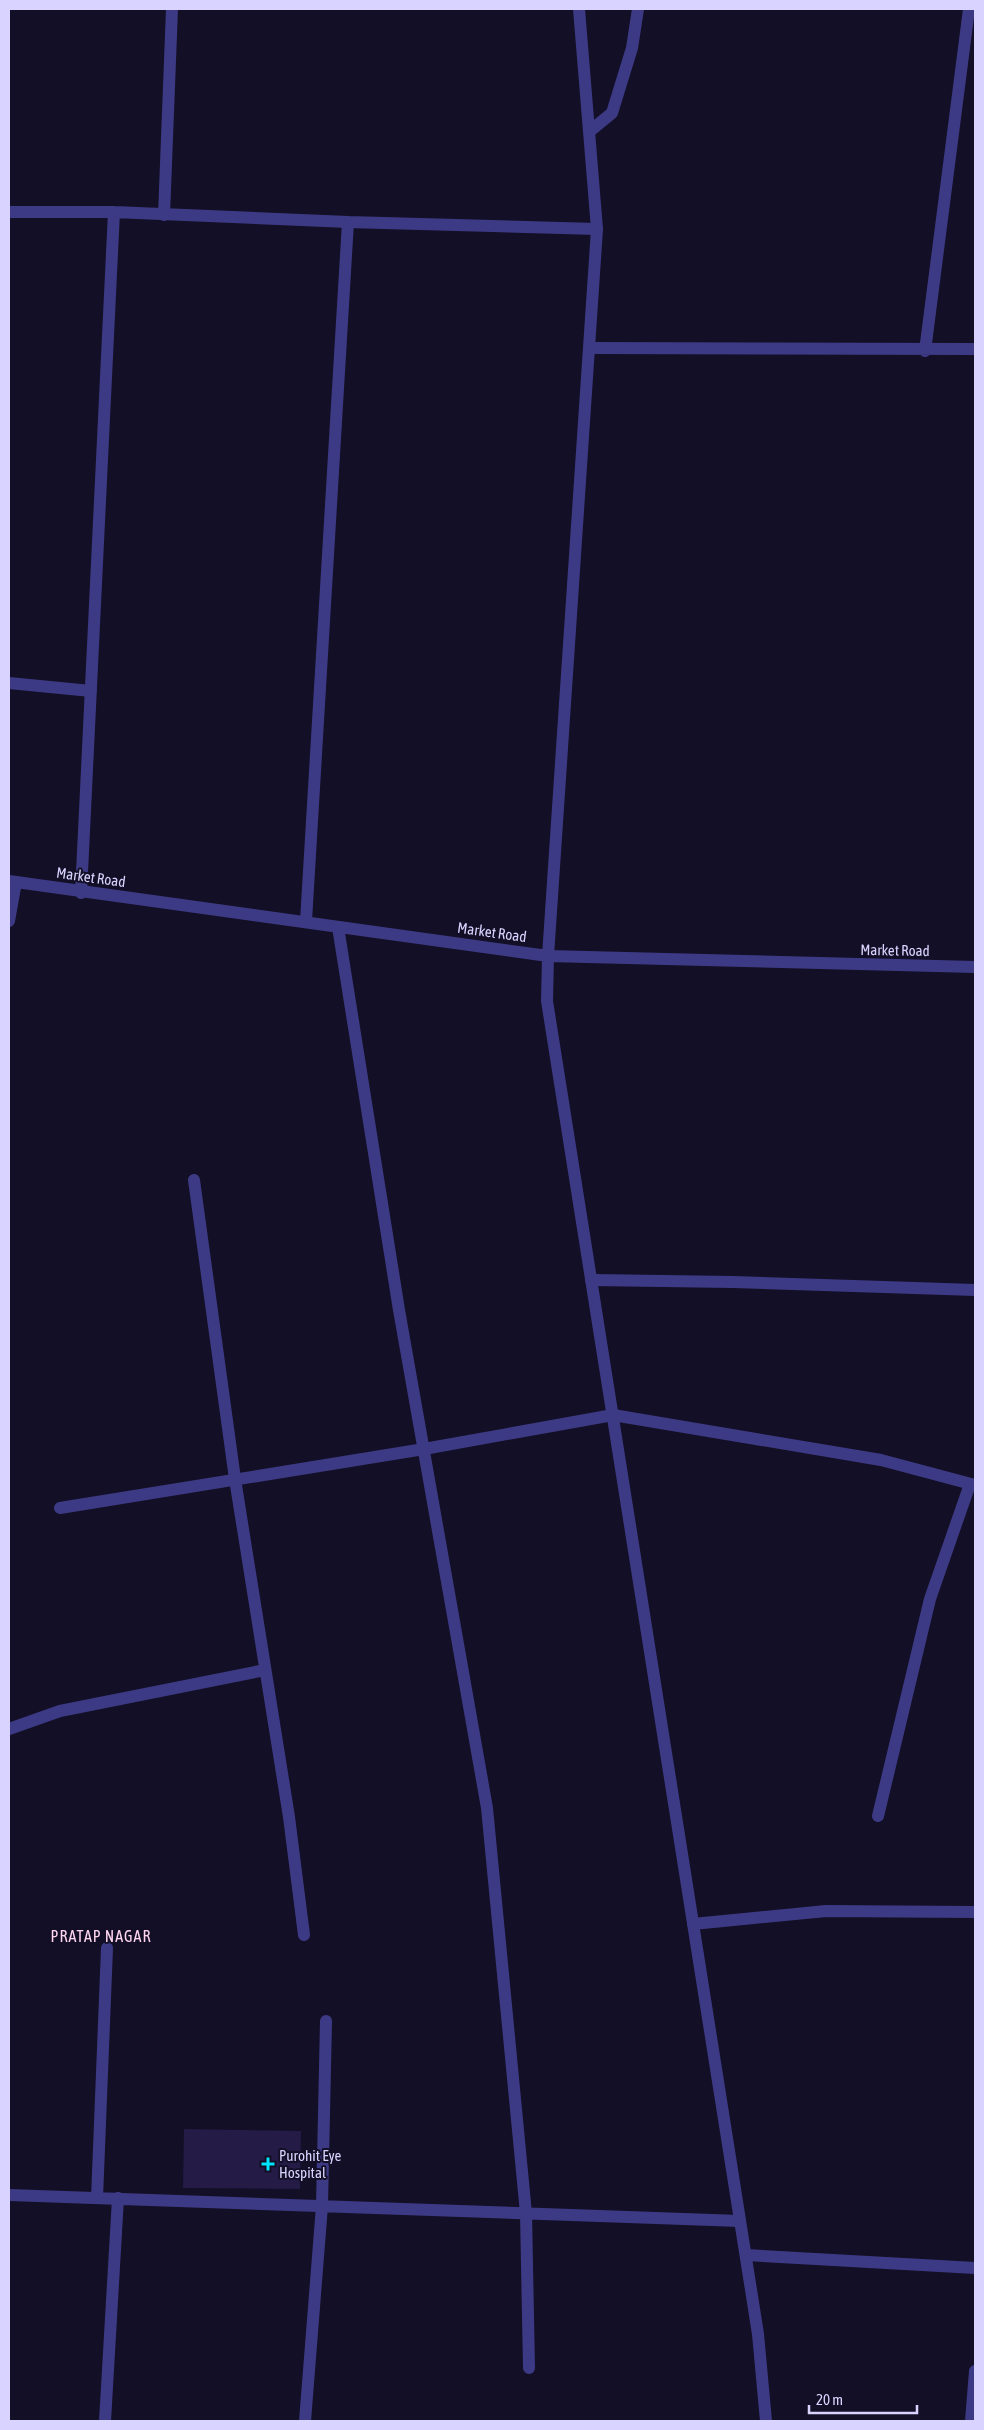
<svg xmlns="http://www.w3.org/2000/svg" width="984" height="2430" font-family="'Asap Condensed',sans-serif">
<rect width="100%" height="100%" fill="#130f26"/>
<path fill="#241b47" d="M184,2129l117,2 -1,58 -117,-1z"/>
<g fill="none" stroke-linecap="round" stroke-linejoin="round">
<path stroke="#3d3a85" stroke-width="12" d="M590,131l22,-18 20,-65 6,-39
M9,212h105l234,10 249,7
M164,215l8,-206
M590,348l385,1
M925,351l44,-342
M9,683l82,8
M81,893l33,-681
M9,921l7,-39
M306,921l42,-699
M338,927l61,383 88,498 39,405 3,155
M194,1180l41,299 54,338 15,118
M591,1280l142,2 242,8
M60,1508l364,-59 189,-34 268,45 94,25
M9,1729l51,-18 205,-41
M878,1816l52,-217 40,-115
M693,1924l133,-13 149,1
M9,2195l731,26
M97,2198l10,-250
M746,2255l229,13
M105,2421l13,-223
M305,2421l17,-215 4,-185
M971,2421l4,-50"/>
<path stroke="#3d3a85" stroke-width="12" d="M579,9l18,220 -49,727 -1,45 211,1333 8,87
M9,881l539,75 427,11"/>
</g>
<path fill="#00e5ff" stroke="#130f26" stroke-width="2" d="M265.5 2156.5h5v5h5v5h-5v5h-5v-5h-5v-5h5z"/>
<g text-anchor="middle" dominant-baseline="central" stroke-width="4" stroke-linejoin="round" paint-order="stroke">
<g font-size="15" fill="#d9d4ff" stroke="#130f26">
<text transform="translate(91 877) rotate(8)">Market Road</text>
<text transform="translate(492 932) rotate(8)">Market Road</text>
<text transform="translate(895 950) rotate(1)">Market Road</text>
</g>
<g font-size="15" fill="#d9d4ff" stroke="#130f26" text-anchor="start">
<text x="279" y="2155">Purohit Eye<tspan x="279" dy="17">Hospital</tspan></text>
</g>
<g font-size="16" letter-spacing="1" fill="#ffd6f0" stroke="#130f26">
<text x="101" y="1936">PRATAP NAGAR</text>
</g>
</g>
<rect width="984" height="2430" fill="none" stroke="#d9d4ff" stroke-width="20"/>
<path d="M809 2405v8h108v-8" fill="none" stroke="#d9d4ff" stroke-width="2.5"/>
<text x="816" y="2405" font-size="15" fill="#d9d4ff" stroke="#130f26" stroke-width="4" paint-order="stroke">20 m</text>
</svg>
